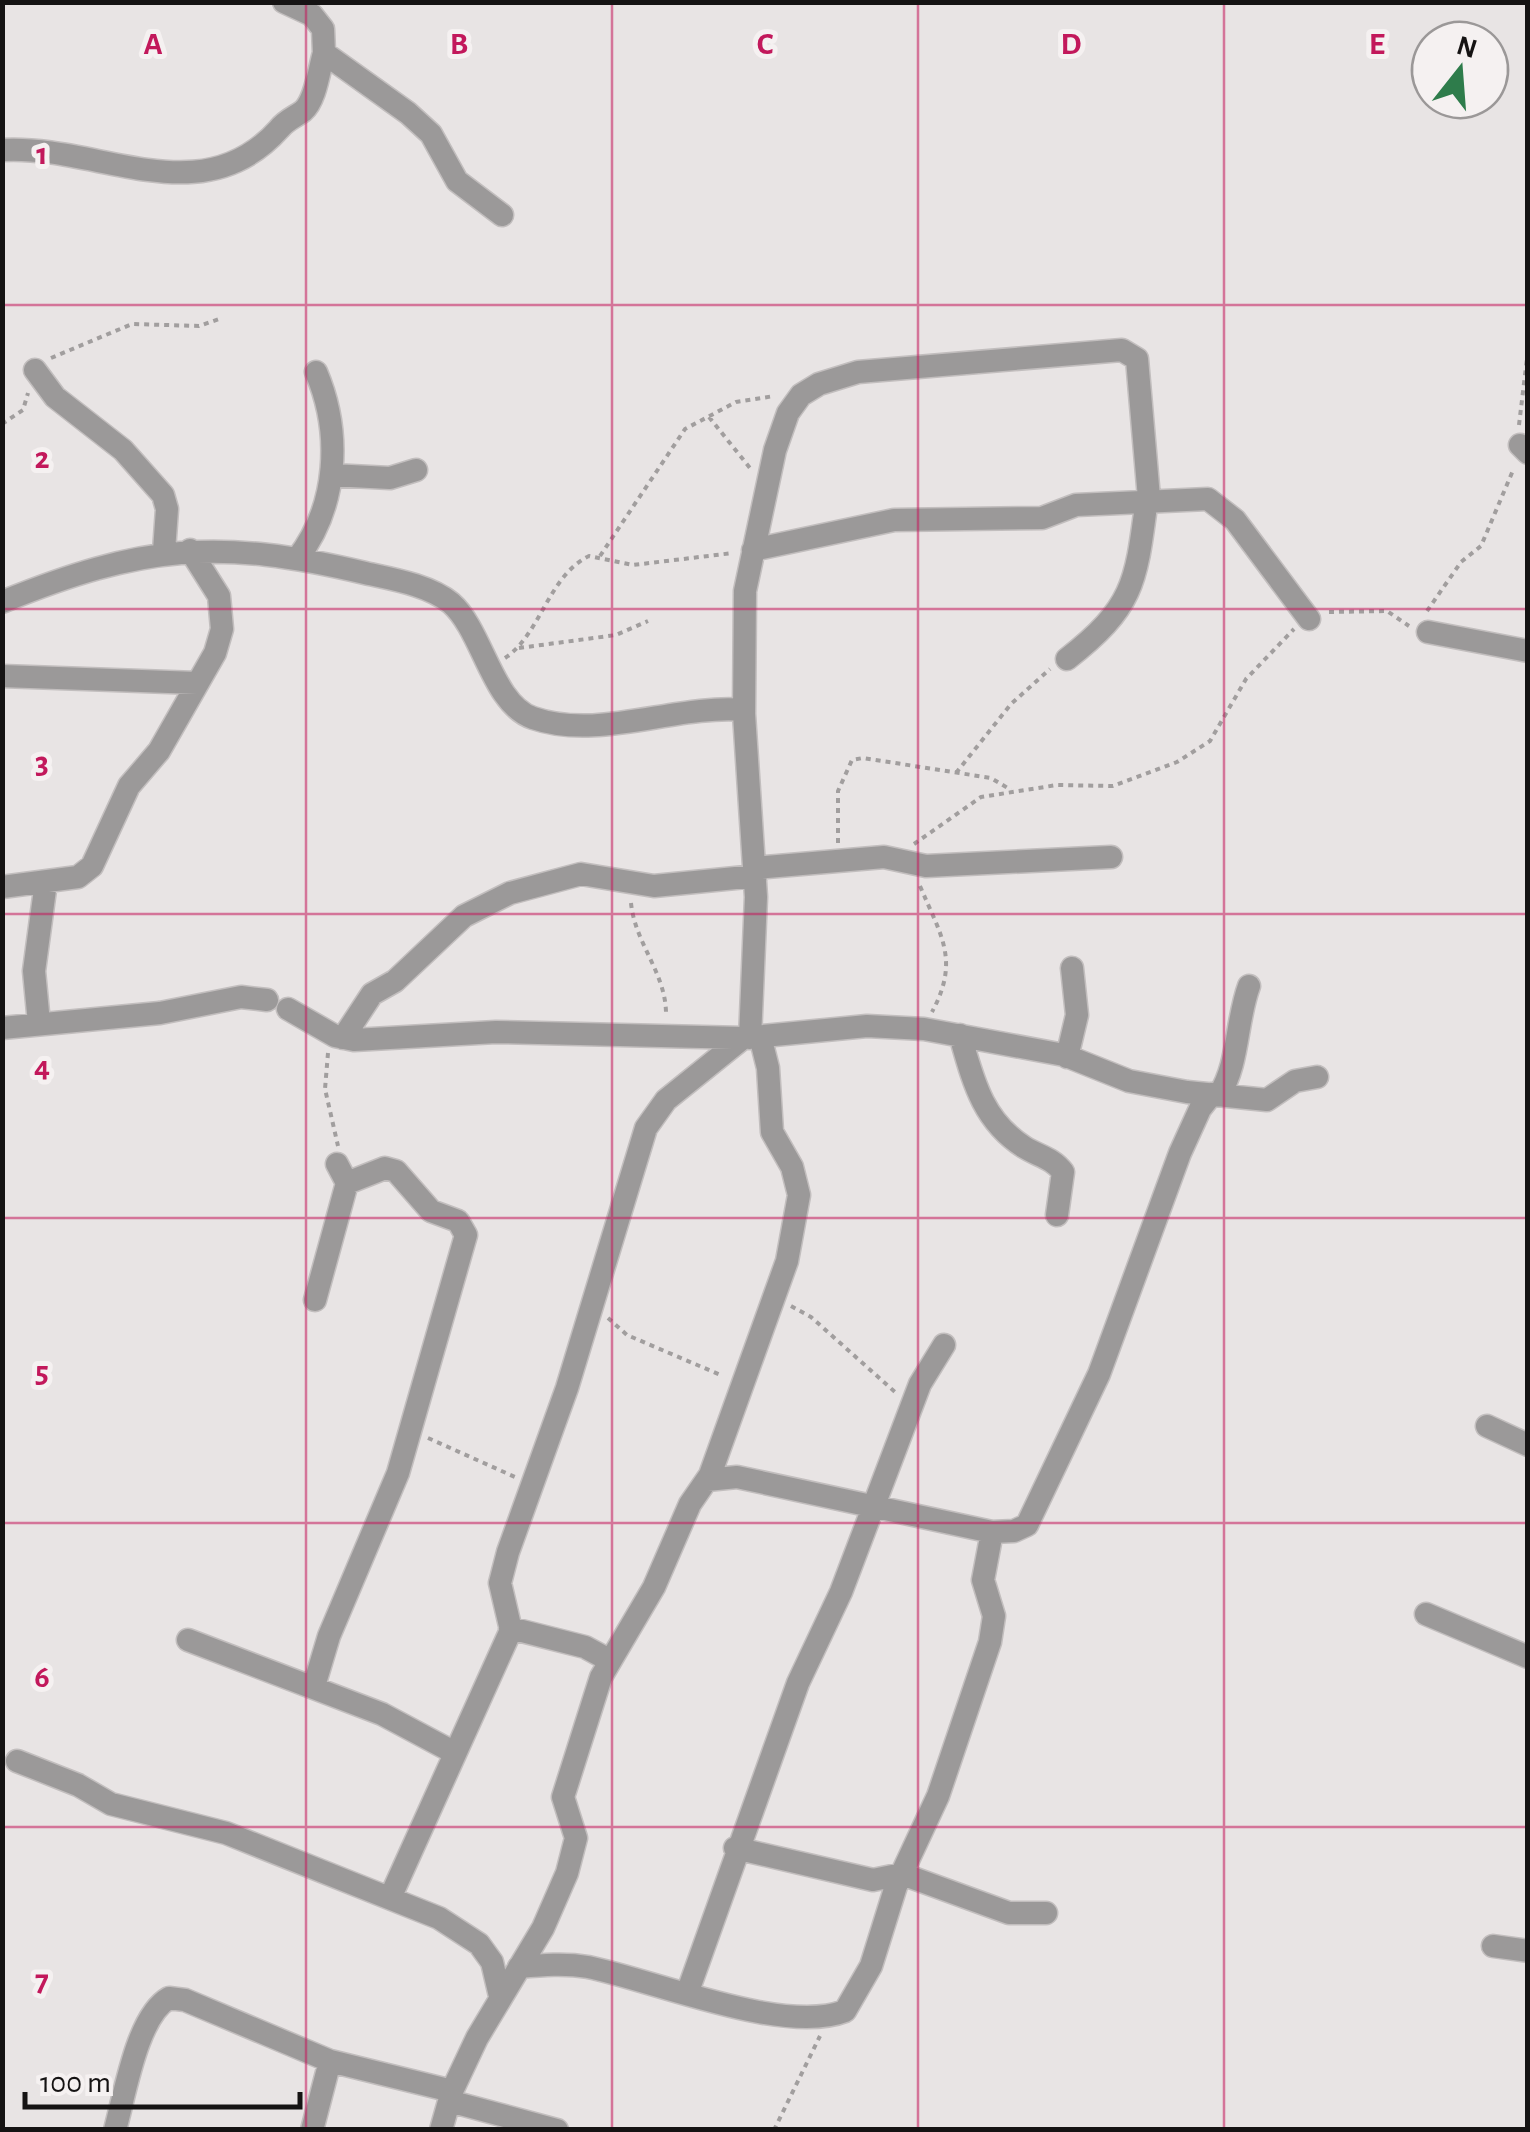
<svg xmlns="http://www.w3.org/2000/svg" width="1530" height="2132" font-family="'Alegreya Sans',sans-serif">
<rect width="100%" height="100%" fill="#e8e4e4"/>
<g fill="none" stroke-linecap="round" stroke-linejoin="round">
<defs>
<path id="minor" d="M284,2l28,13 11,14 1,24 84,60 23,21 26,47 45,34
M2,150c96,-6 199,66 277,-21 7,-9 16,-12 24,-18 13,-11 16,-42 21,-58
M35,370l20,27 68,53 40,45 4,14 -3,42
M1520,445l8,8
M331,475l59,3 26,-8
M753,550l141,-30 148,-2 34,-13 132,-6 27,21 74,99
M297,559c41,-53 45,-126 19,-187
M2,602c140,-57 216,-64 363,-29 27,6 64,12 86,30 32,28 41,101 82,115 66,23 143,-14 211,-8
M1428,632l100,19
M1067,659c68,-53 69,-77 80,-161
M2,676l195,7
M755,868l129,-11 42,9 185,-9
M2,887l76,-10 14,-11 37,-80 30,-35 56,-98 7,-24 -3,-33 -29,-46
M288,1009l47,27 19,4 142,-8 247,6 124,-12 57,3 140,26 65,26 58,11 80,8 28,-19 22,-4
M39,1023l-5,-52 12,-89
M2,1028l158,-15 81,-16 26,3
M960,1035c13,45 22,85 64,112 14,9 29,11 39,25l-6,43
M343,1038l29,-44 23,-13 69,-65 46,-23 71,-19 73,12 102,-10
M750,1038l6,-141 -12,-183 1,-123 30,-141 13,-37 13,-18 18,-11 39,-12 264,-22 15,9 12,139
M1067,1057l10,-42 -5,-47
M1219,1095c20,-31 17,-74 30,-109
M315,1300l32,-117
M1487,1426l41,19
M707,1480l30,-3 255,55 22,-1 13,-6 72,-151 81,-221 20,-44 12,-15
M1426,1614l102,43
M510,1628l75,19 24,13
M188,1640l194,74 73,39
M314,1686l15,-50 69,-163 68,-238 -8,-14 -27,-10 -35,-40 -11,-3 -38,15 -10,-19
M17,1761l61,24 33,19 115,29 213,85 40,26 13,18 8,34
M735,1848l138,32 29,-6 107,39h37
M390,1898l121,-268 -11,-47 8,-31 59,-164 79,-260 20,-28 77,-62
M1493,1946l35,5
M519,1967c23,-2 46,-4 69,0 68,14 196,68 257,44l26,-45 25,-80 42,-90 52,-154 4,-26 -11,-36 9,-48
M688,1991l110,-308 43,-91 79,-208 24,-39
M449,2101l108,29
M115,2130c10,-36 22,-114 54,-132l16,2 145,61 122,30
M312,2130l18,-69
M441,2130l11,-39 25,-53 66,-110 24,-55 9,-35 -13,-41 38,-120 53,-90 36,-83 20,-29 77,-214 12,-66 -7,-28 -20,-35 -4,-64 -8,-32"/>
</defs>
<use href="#minor" stroke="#c2bebe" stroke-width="25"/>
<path stroke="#a19e9e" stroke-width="4" stroke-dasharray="5 5" stroke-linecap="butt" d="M51,358l81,-34 67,2 23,-8
M709,417l41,51
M2,424l21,-14 5,-17
M1519,425l9,-75
M600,556l85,-127 51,-27 38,-6
M1427,611l34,-49 20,-16 33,-78
M1329,612l58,-1 22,15
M519,648l97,-13 32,-14
M505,658c36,-24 43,-82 84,-102l44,9 100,-12
M956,773l55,-69 39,-35
M838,843v-52l14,-31 11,-2 128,20 20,12
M914,844l67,-47 76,-12 56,1 64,-24 33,-21 36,-62 48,-50
M920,886c21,50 40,74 12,126
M631,903c4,41 36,71 35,113
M328,1053l-3,36 13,57
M791,1306l20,11 84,75
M608,1318l19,17 96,41
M428,1438l87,39
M774,2130l46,-94"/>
<use href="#minor" stroke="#9b9999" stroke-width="22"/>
</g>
<path fill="none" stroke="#c2185b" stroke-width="2.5" stroke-opacity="0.55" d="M306,2v2128M612,2v2128M918,2v2128M1224,2v2128M2,305h1526M2,609h1526M2,914h1526M2,1218h1526M2,1523h1526M2,1827h1526"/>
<g font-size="32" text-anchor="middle" font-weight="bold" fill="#c2185b" stroke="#f5f1f1" stroke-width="10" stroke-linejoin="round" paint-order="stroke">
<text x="153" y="54">A</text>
<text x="459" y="54">B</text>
<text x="765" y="54">C</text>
<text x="1071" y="54">D</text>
<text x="1377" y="54">E</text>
<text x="42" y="164">1</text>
<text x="42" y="468">2</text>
<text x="42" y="773">3</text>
<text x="42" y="1077">4</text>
<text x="42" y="1382">5</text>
<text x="42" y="1687">6</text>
<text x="42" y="1991">7</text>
</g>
<rect width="1530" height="2132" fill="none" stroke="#151313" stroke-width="10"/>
<g transform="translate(1460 70) rotate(17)"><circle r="48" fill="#f5f1f1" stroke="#9b9898" stroke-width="2.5"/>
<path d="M0-8L18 38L0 25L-18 38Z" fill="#2e7c4b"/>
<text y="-15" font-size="28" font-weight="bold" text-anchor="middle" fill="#151313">N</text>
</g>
<path d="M25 2092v15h275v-15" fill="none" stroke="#151313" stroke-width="5"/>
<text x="40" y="2092" font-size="30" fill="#151313" stroke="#f5f1f1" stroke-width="8" paint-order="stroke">100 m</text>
</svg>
